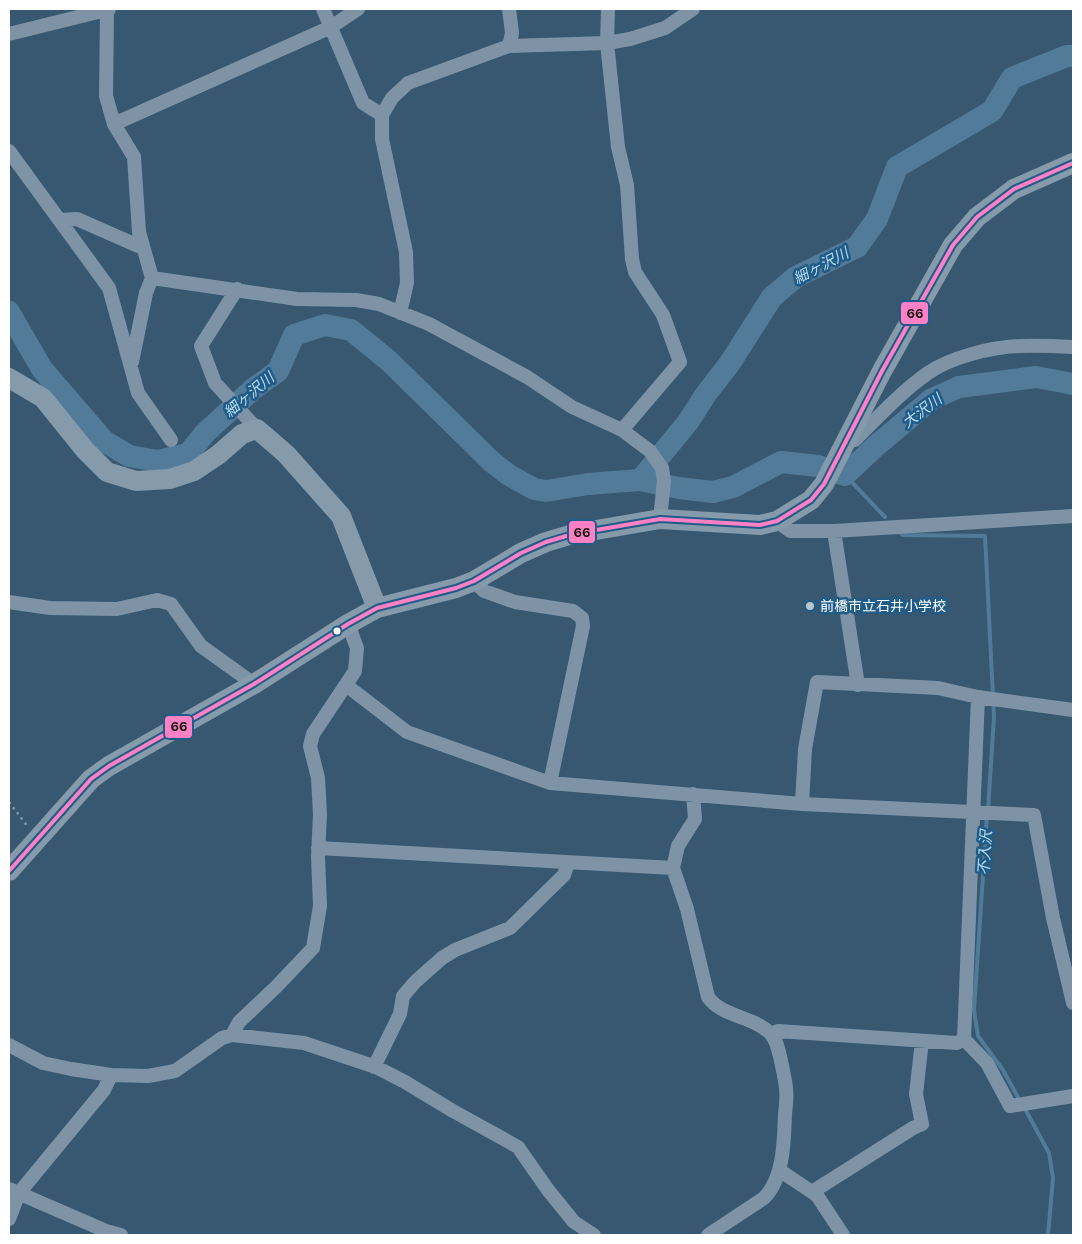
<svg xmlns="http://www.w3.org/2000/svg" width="1082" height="1244" font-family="Karla,'Noto Sans JP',sans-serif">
<rect width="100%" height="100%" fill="#375870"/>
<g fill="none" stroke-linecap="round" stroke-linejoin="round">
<path stroke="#517b99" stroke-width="4" d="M845,475l40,42
M899,532l4,3 82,1 9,181 -6,93
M987,816l-13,194 4,26 25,34 17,31
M1024,1107l25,46 4,25 -5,57"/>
<path stroke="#517b99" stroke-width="22" d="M9,312l33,57 62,72 25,15 29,5 30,-7 17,-21 48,-44 25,-18 16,-36 31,-10 26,5 38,31 103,101 17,13 25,14 12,2 42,-7 52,-4 39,8 34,4 20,-5 48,-25 37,4 27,9 32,-30 55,-46 27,-12 77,-10 37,7
M642,478l46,-56 18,-28 24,-31 42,-66 24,-20 61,-30 20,-28 20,-52 95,-56 20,-33 55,-22h6"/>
<path stroke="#7e94a6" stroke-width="2.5" stroke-dasharray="2.5 4" stroke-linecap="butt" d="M9,802l19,25"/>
<path stroke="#7e94a6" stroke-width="14" d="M109,9l-2,3 -1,84 8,28 20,33 5,75 13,46 145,21 59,1 23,4 50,20 98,53 45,30 50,23 28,21 12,17 2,13 -4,38
M323,9l40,94 19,12
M608,9l-1,34 11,104 9,38 5,74 3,13 28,43 17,47 -58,68
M9,34l89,-22h9
M509,46l3,-13 -3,-24
M114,124l217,-97 27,-18
M9,151l100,137 29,105 33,47
M59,220l18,-1 66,29
M237,289l-36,57 14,37 42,46
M400,313l7,-30 -1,-31 -24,-113v-24l10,-17 16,-15 101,-37 98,-3 23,-4 35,-11 28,-19
M132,362l14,-69 6,-15
M846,441l9,-1c23,-23 46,-48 73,-67 23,-16 64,-26 92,-27 17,-1 35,0 53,1
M777,521l13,10h44l239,-15
M834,531l24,154
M474,581l10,10 31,11 58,9 9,7 1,8 -33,157
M9,602l41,6 67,1 40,-9 14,4 30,42 53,38
M346,685l61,47 143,51 252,21 232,11 19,103 20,85
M693,794l2,25 -17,27 -5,22 14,41 21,88c14,20 45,19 62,36 7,7 9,19 11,28 2,9 4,18 5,27 1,8 0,18 -1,26 -1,27 -1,64 -21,84l-56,37
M802,804l3,-55 12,-67 121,6 40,9 95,13
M318,848l355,20
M771,1034l7,-3 179,12 7,-4 14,-342
M232,1035l7,-13 37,-35 37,-39 7,-42 -2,-49 2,-43 -2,-36 -8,-32 3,-12 42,-63 2,-23 -9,-24
M964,1039l23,24 23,43 63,-10
M9,1045l34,18 28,6 40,6 37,1 27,-5 47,-33 10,-3 72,8 72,24 29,15 48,29 65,36 30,43 26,32 20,13
M374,1067l26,-53 3,-18 12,-14 27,-24 13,-8 55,-22 54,-53 4,-12
M779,1170l33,22 101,-64 9,-4 -6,-30 6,-53
M9,1189l97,42 15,4
M812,1191l6,6 25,38
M9,1219l10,-26 85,-103 7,-15"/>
<path stroke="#859aaa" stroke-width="20" d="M9,378l34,20 42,52 22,22 29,9 34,-2 24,-8 24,-16 24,-21 15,-5 29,25 55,62 36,92
M9,871l82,-92 18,-13 145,-82 94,-60 29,-16 79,-20 18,-7 47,-28 25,-11 27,-8 87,-15 100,6 17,-4 34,-21 13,-16 58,-113 71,-126 24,-28 37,-28 59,-26"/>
<defs>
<path id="bus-1" d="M9,871l82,-92 18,-13 145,-82 94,-60 29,-16 79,-20 18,-7 47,-28 25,-11 27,-8 87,-15 100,6 17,-4 34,-21 13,-16 58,-113 71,-126 24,-28 37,-28 59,-26"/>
</defs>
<use href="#bus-1" stroke="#205c87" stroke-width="8"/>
<use href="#bus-1" stroke="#ff80c5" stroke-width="4"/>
</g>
<circle fill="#b9c5cd" stroke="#205c87" stroke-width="2" cx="810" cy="606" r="5"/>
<circle fill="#fff" stroke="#205c87" stroke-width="2" cx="337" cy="631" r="4.5"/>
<g text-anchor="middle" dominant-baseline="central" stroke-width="5" stroke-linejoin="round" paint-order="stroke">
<g font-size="14" fill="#fff" stroke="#205c87" text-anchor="start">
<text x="820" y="606">前橋市立石井小学校</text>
</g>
<g font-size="15" font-style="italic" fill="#b6daf1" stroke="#205c87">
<text transform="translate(821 266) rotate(-28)">細ヶ沢川</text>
<text transform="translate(249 395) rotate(-40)">細ヶ沢川</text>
<text transform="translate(922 411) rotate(-37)">大沢川</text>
<text transform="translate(985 853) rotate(-86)">不入沢</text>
</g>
</g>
<g stroke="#205c87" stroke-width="2">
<rect x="900" y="301" width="29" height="24" rx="5" fill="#ff80c5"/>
<rect x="568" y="520" width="28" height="24" rx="5" fill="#ff80c5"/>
<rect x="164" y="715" width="29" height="24" rx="5" fill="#ff80c5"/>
</g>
<g font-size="14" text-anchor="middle" font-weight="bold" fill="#111">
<text x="915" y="318">66</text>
<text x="582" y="537">66</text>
<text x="179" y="731">66</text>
</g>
<rect width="1082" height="1244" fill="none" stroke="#ffffff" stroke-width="20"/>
</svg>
